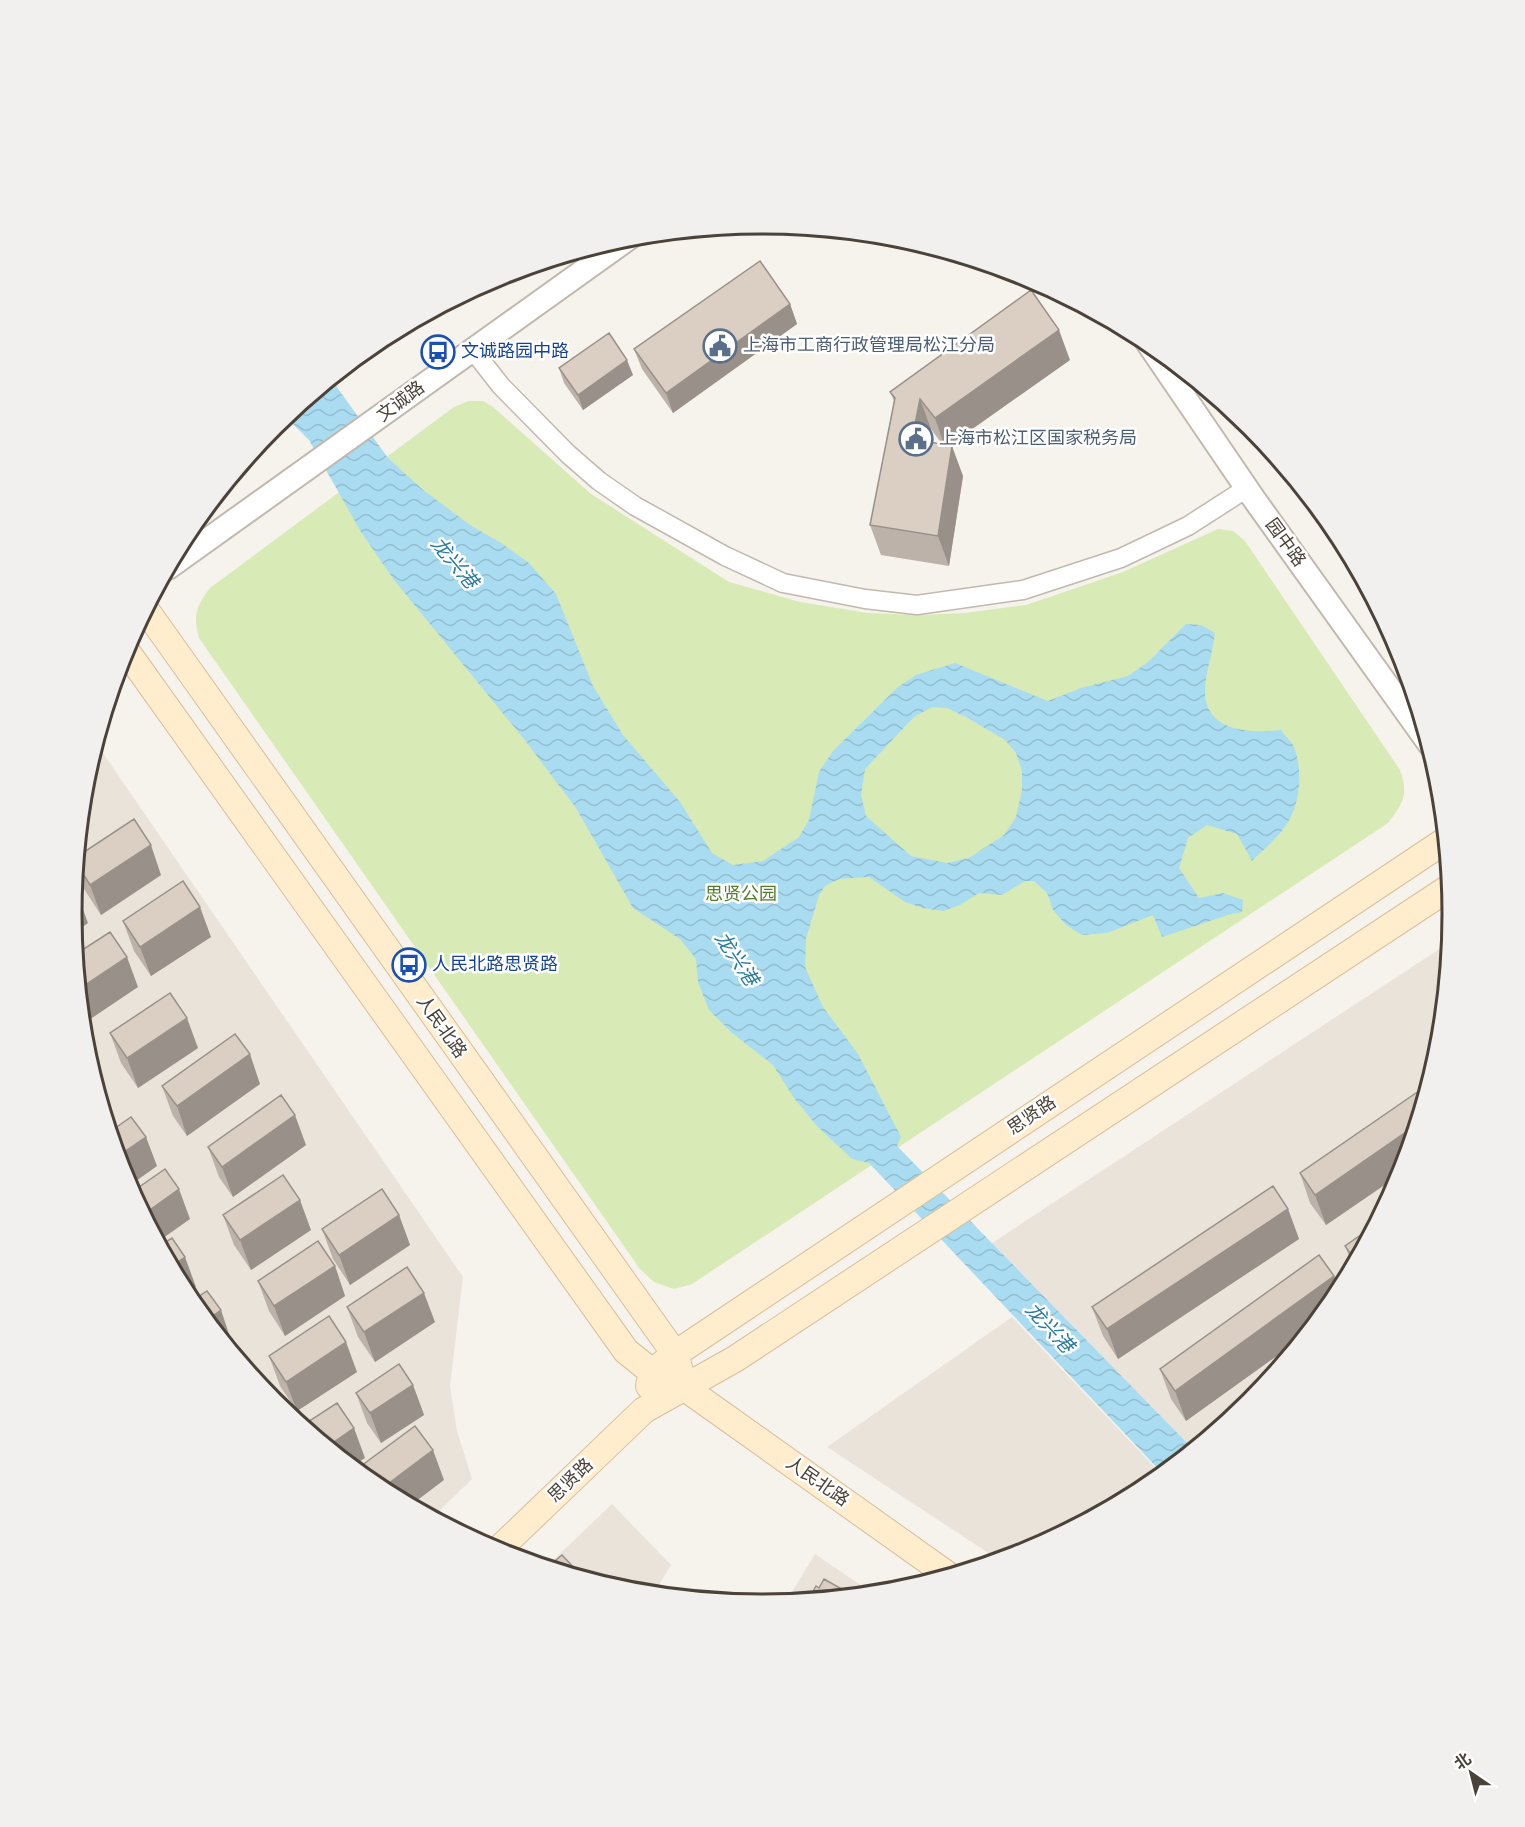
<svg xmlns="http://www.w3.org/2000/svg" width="1525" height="1827" font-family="'Alegreya Sans','Noto Sans SC',sans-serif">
<defs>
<pattern id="water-waves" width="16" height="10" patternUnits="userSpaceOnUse" patternTransform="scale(1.5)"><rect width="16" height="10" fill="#a9dcf1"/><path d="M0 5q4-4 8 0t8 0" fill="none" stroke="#93becf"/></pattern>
</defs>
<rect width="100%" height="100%" fill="#f6f2ec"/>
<path fill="#eae3da" d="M96,743l367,534 -13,109 7,45 15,48 -39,38 -54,-30 -105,-85 -86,-105 -64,-120 -39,-129 -13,-135 13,-135z
M1450,942l-10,107 -40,129 -64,119 -85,105 -58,47 -201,-206z
M1012,1317l150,158 -16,13 -120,64 -27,8 -172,-113z
M612,1504l59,61 -17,28 -27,-2 -80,-25z
M815,1554l57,39 -86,9z"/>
<path fill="#d8eab5" d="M469,401h14l10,6 98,87 138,88 71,20 68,11 51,2 46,-2 61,-8 97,-33 95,-43 15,2 12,10 155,229c9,25 3,33 -12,53l-696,461 -18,5 -20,-7 -14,-13 -441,-631c-6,-24 -3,-31 11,-50l244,-181z"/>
<path fill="url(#water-waves)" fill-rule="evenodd" d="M331,379l57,79 34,31 48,36 31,18 28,20 27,31 37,92 30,49 57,67 32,51 21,12 30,-4 36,-24 10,-17 10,-48 14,-21 65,-64 18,-12 39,-12 93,38 33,-13 47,-12 20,-14 38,-38 15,1 14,8c-2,19 -9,37 -10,55 -2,43 43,46 76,42 3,5 9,10 12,15 9,19 8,50 -1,69 -7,18 -26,33 -40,47l-15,-27 -30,-9 -19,13 -9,30 20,30 24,-5 20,7 -1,12 -11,2 -69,23 -9,-22 -46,18 -25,2 -16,-10 -13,-15 -6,-17 -13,-12h-9l-23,14 -23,-2 -19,12 -17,6 -20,-3 -18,-6 -36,-25 -30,2 -14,7 -6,9 -13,44 -1,28 18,40 35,47 43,83 -4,9 296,303 -30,25 -294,-311 -17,-4 -35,-33 -23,-28 -21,-33 -42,-33 -22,-22 -11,-28 -2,-23 -16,-20 -47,-31 -57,-100 -52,-69 -130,-159 -33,-48 -52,-92 -24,-24zM932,707l15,1 19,9 39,23 11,13 6,18v19l-6,27 -12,18 -35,23 -22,5 -36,-7 -45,-40 -5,-21 4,-26 49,-52z"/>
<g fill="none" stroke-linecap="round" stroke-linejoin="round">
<defs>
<path id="minor" d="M472,349l29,37 67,68 31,27 36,25 90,50 58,27 82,16 52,6 106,-15 98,-32 67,-32 59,-38"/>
<path id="tertiary" d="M1145,339l109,160 176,246
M168,568l464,-332"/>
<path id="secondary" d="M146,610l529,744 5,17
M125,649l501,702 26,21 33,16 263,187
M649,1386l3,-14 23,-18 771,-514
M497,1551l147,-141 91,-51 715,-472"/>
</defs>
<use href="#minor" stroke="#c2b9ae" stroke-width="21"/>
<use href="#tertiary" stroke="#c2b9ae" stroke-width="26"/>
<use href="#secondary" stroke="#d6c09b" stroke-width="28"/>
<use href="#minor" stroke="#fff" stroke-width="18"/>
<use href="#tertiary" stroke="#fff" stroke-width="22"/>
<use href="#secondary" stroke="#ffedcd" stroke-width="26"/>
</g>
<path fill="#bcb2a9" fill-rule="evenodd" d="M790,304l7,20 -124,89 -31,-44 -8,-20z
M1070,360l-120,85 13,31 -14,90 -68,-11 -11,-30 24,-124 -4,-9zM931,429l11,15 -14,-2z
M559,368l74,7 -50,35 -19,-27z
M78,856l83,19 -60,40 -17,-26 -7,-21z
M123,921l88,16 -60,39 -17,-25z
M110,1033l88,15 -60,40 -17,-25z
M260,1084l-73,52 -14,-20 -11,-30z
M1429,1084l-27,89 -76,52 -16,-22 -10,-30z
M306,1145l-73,52 -14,-20 -11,-30z
M1288,1209l11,30 -181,120 -15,-23 -11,-29z
M223,1215l88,15 -60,40 -17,-25z
M399,1215l11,30 -60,40 -17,-26 -11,-30z
M1375,1225l-22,42 -8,-21z
M335,1266l10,30 -60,40 -16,-25 -11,-30z
M1334,1276l6,15 -4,6 -30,38 -120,86 -15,-22 -11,-30z
M347,1307l88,15 -60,40 -17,-25z
M269,1356l88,16 -60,39 -17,-25z
M413,1385l11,30 -43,28 -14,-20 -11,-30z"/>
<path fill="#999189" d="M790,304l7,20 -124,89 -7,-20z
M1059,330l11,30 -125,88 -10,-30z
M627,360l6,15 -50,35 -5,-15z
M920,399l11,30 -8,40 -11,-30z
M952,446l11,30 -14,90 -11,-30z
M151,845l10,30 -60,40 -11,-30z
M77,893l11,30 -14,10 -2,-20 2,-17z
M200,907l11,30 -60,39 -11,-29z
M127,957l11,30 -55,37 -4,-35z
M187,1018l11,30 -60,40 -11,-30z
M250,1054l10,30 -73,52 -10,-30z
M100,1085l10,30 -4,3 -9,-31z
M295,1115l11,30 -73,52 -11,-30z
M1416,1125l-14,48 -76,52 -11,-30z
M146,1137l11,29 -28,20 -5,-9 -6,-21z
M179,1189l11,30 -31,22 -15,-27z
M300,1200l11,30 -60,40 -11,-30z
M1288,1209l11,30 -181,120 -11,-30z
M399,1215l11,30 -60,40 -11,-30z
M185,1257l11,30 -10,7 -14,-28z
M335,1266l10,30 -60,40 -11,-30z
M1334,1276l6,15 -4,6 -30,38 -120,86 -11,-30z
M424,1293l11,29 -60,40 -11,-30z
M221,1310l10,30 -5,4 -19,-24z
M346,1342l11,30 -60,39 -11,-29z
M413,1385l11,30 -43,28 -11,-30z
M354,1428l11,30 -12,8 -25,-20z
M433,1450l11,30 -33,25 -30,-16z"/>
<path fill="#dbcfc4" stroke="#999189" stroke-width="1.5" d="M760,261l30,43 -124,89 -32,-44z
M1031,290l28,40 -124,88 -15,-19 -8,40 40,7 -14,90 -68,-11 25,-127 -5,-6z
M609,333l18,27 -49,35 -19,-27z
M134,819l17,26 -61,40 -13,-21 1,-8z
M183,881l17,26 -60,40 -17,-26z
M110,932l17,25 -48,32 -3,-35z
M170,993l17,25 -60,40 -17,-25z
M235,1034l15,20 -73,52 -15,-20z
M94,1077l6,8 -3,2z
M1429,1084l-13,41 -101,70 -15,-22z
M281,1095l14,20 -73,52 -14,-20z
M131,1117l15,20 -28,19 -7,-25z
M165,1169l14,20 -35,25 -12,-22z
M283,1175l17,25 -60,40 -17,-25z
M1273,1186l15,23 -181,120 -15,-22z
M382,1189l17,26 -60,40 -17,-26z
M1375,1225l-19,36 -11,-15z
M172,1238l13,19 -13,9 -11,-21z
M318,1241l17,25 -61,40 -16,-25z
M1319,1255l15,21 -159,115 -15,-22z
M407,1267l17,26 -60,39 -17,-25z
M207,1291l14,19 -14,10 -15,-19z
M329,1316l17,26 -60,40 -17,-26z
M399,1364l14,21 -43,28 -14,-20z
M337,1403l17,25 -26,18 -25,-21z
M415,1426l18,24 -52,39 -24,-20z
M562,1555l15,16 -4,3 -25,-7z
M824,1579l23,13 -2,4 -36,3 7,-13 3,2z"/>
<defs>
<symbol id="civic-ring" viewBox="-11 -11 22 22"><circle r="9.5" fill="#fff" stroke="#5c6f8a" stroke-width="1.5"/><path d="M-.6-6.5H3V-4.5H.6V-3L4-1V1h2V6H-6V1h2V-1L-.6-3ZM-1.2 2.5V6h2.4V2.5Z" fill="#5c6f8a"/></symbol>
<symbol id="bus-ring" viewBox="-11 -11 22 22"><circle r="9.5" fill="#fff" stroke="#1a4fb4" stroke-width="1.5"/><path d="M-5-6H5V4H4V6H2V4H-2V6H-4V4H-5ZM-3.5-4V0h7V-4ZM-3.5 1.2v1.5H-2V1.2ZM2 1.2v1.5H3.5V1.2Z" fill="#1a4fb4"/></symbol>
</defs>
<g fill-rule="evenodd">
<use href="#civic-ring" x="701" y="327" width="38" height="38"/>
<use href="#bus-ring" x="419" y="333" width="38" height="38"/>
<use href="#civic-ring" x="897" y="420" width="38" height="38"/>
<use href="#bus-ring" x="390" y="946" width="38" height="38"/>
</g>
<g text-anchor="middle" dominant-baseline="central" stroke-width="5" stroke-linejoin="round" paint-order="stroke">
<g font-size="18" fill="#4e5e75" stroke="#fff" text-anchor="start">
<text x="743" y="346">上海市工商行政管理局松江分局</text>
<text x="939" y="439">上海市松江区国家税务局</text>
</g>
<g font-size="18" fill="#164399" stroke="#fff" text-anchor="start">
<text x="461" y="352">文诚路园中路</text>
<text x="432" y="965">人民北路思贤路</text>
</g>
<g font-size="18" fill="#4b4239" stroke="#fff">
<text transform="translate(401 402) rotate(-37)">文诚路</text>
<text transform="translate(1285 543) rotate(54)">园中路</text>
<text transform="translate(441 1027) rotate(55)">人民北路</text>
<text transform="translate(1032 1116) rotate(-34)">思贤路</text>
<text transform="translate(571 1481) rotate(-44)">思贤路</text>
<text transform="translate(817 1482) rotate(35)">人民北路</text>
</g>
<g font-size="18" fill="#537e2b" stroke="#fff">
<text x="741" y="895">思贤公园</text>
</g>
<g font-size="20" font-style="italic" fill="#2b7ba0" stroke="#fff">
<text transform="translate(454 563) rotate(50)">龙兴港</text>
<text transform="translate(736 959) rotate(56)">龙兴港</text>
<text transform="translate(1049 1328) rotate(47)">龙兴港</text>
</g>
</g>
<path d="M0 0H1525V1827H0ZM82 914a680 680 0 1 1 1360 0a680 680 0 1 1-1360 0Z" fill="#f1f0ef" fill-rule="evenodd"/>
<path fill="none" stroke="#4b4239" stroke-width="3" d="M82 914a680 680 0 1 1 1360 0a680 680 0 1 1-1360 0Z"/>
<g transform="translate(1471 1773) rotate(325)" stroke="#ffffff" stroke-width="4.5" paint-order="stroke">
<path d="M0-4.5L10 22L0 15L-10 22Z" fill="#4b4239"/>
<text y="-9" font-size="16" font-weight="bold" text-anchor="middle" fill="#4b4239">北</text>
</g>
</svg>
